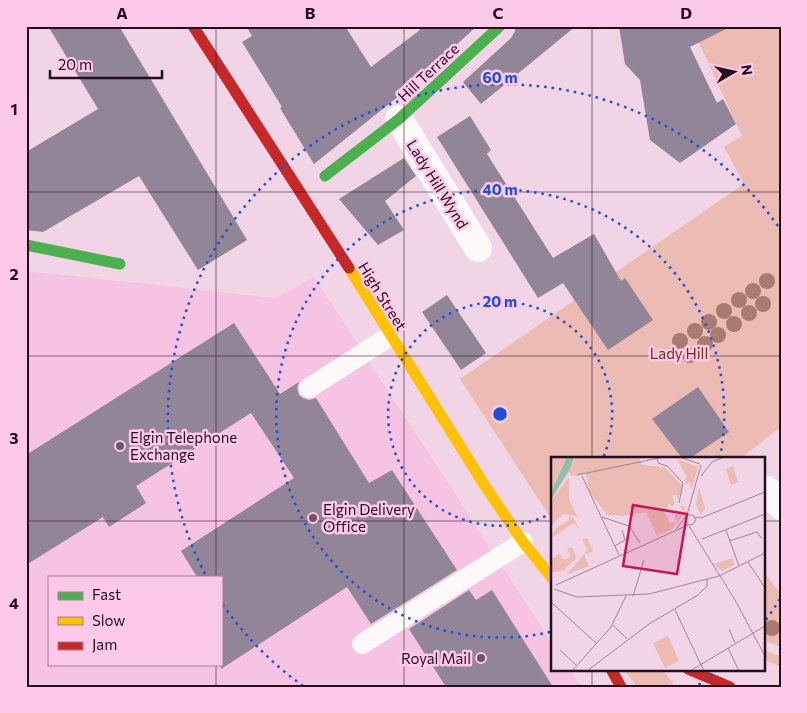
<svg xmlns="http://www.w3.org/2000/svg" width="807" height="713" font-family="Commissioner,sans-serif">
<rect width="100%" height="100%" fill="#f1d5e6"/>
<path fill="#f7c3e3" fill-rule="evenodd" d="M26,271l249,27 39,-21 238,366v26h17l12,18h-555zM49,577h172v87h-172z"/>
<path fill="#ebbbb4" d="M691,26h90v401l-40,31h-189v62l-92,-141 284,-195 -20,-37 18,-11z
M763,571l18,23v53l-18,-7z
M763,649l18,8v10l-18,-8z
M624,669h34l5,2 10,12 -2,4h-34z"/>
<path fill="#928597" d="M48,26h71l128,214 -49,30 -59,-94 -96,56 -17,-2v-78l72,-43z
M246,26h99l26,41 49,-37 -3,-4h60l-34,31 -1,-1 -47,36 4,4 -85,68 -34,-56 2,-1 -40,-65 10,-6z
M515,26h61l-95,78 -18,-22 48,-44 4,-7z
M619,26h113l-42,21 27,56 6,-4 13,25 -56,39 -30,-23 -10,-60 -15,-16z
M470,116l21,34 -4,4 66,104 41,-24 27,47 4,-3 28,42 -45,30 -45,-67 -25,15 -101,-161z
M404,158l12,18 -31,25 19,29 -26,15 -39,-46z
M447,295l39,58 -25,17 -39,-58z
M234,323l46,71 19,-12 -2,6 2,7 4,3 6,2 7,-2 53,85 23,-13 65,100 -86,54 -24,-37 -126,82v-92h-24l-16,-26 113,-73 -43,-65 -115,73 10,17 -37,24 -6,-10 -77,48v-110z
M698,387l31,45 -39,26h-8l-30,-39z
M469,590l7,10 16,-10 61,97h-107l-37,-58z"/>
<g fill="none" stroke-linecap="round" stroke-linejoin="round">
<path stroke="#fdf9fb" stroke-width="20" d="M309,388l81,-52
M362,644l161,-102"/>
<path stroke="#fdf9fb" stroke-width="28" d="M399,119l79,129
M763,491l4,-1 14,16"/>
<path stroke="#4caf50" stroke-width="11" d="M325,176l74,-57 101,-93
M26,245l94,19"/>
<path stroke="#ffc107" stroke-width="11" d="M349,268l136,218 38,56 29,36"/>
<path stroke="#c62828" stroke-width="11" d="M193,26l156,242
M611,669l10,18
M688,669l42,18"/>
</g>
<g fill="#a97a72">
<circle cx="767" cy="281" r="8"/>
<circle cx="753" cy="291" r="8"/>
<circle cx="739" cy="300" r="8"/>
<circle cx="763" cy="304" r="8"/>
<circle cx="724" cy="311" r="8"/>
<circle cx="749" cy="313" r="8"/>
<circle cx="709" cy="322" r="8"/>
<circle cx="734" cy="324" r="8"/>
<circle cx="695" cy="331" r="8"/>
<circle cx="718" cy="335" r="8"/>
<circle cx="680" cy="341" r="8"/>
<circle cx="705" cy="344" r="8"/>
<circle cx="690" cy="355" r="8"/>
<circle cx="772" cy="628" r="8"/>
</g>
<path fill="none" stroke="#250e1d" stroke-width="1" stroke-opacity="0.55" d="M216,26v551M404,26v661M592,26v432M26,192h755M26,356h755M26,521h526M763,521h18M216,664v23M592,669v18"/>
<g fill="none" stroke="#1d4ed8" stroke-width="2.5" stroke-dasharray="2.5 5">
<path d="M552 513A112 112 0 1 1 603 458"/>
<path d="M550 632A224 224 0 1 1 720 457"/>
<path d="M780 599A336 336 0 0 1 765 621M718 669A336 336 0 0 1 697 686M303 686A336 336 0 0 1 221 602M205 574A336 336 0 0 1 780 229"/>
</g>
<g fill="#6c5463" stroke="#fdc9e8" stroke-width="2">
<circle cx="120" cy="446" r="5"/>
<circle cx="313" cy="518" r="5"/>
<circle cx="481" cy="658" r="5"/>
</g>
<g text-anchor="middle" dominant-baseline="central" stroke-width="5" stroke-linejoin="round" paint-order="stroke">
<g font-size="15" fill="#250e1d" stroke="#fdc9e8">
<text transform="translate(428 72) rotate(-43)">Hill Terrace</text>
<text transform="translate(438 184) rotate(58)">Lady Hill Wynd</text>
<text transform="translate(383 296) rotate(58)">High Street</text>
</g>
<g font-size="15" fill="#6e2f14" stroke="#fdc9e8">
<text x="679" y="353">Lady Hill</text>
</g>
<g font-size="15" fill="#250e1d" stroke="#fdc9e8" text-anchor="start">
<text x="130" y="437">Elgin Telephone<tspan x="130" dy="17">Exchange</tspan></text>
<text x="323" y="509">Elgin Delivery<tspan x="323" dy="17">Office</tspan></text>
<text x="471" y="658" text-anchor="end">Royal Mail</text>
</g>
</g>
<g transform="translate(551 457)">
<rect width="214" height="214" fill="#f1d5e6"/>
<path d="M0,0h16l-16,35zM23,0h65l3,8 22,2 19,19 -5,14 -2,-6 -4,3 3,6 -3,4 -2,-3 -3,1 3,6h-6l6,12 6,-1 -1,-7 8,-4 -3,-5h6l-3,6 4,-4 -11,18 2,-6 -6,9 -15,7 -11,-24 -23,4 -16,-1 -18,-24 -3,-17 -15,2 -2,-4zM126,2l21,8 -7,23 -1,-8 -4,2 -2,-4 3,-3zM182,9l5,16 -7,3 -5,-16zM18,20v22l8,17 -14,-2 -12,12v-25zM148,30l6,21 -4,7 -5,-10zM18,59l4,2 7,11 -6,-6 -23,15 5,-10 13,-8zM36,81l6,13 -9,4 5,11 -22,8 21,-24 -6,-10zM21,90l4,11 -13,13 -12,1v-13l8,-5 5,6 7,-4 -4,-7zM182,101l1,7 -12,6 -8,-7zM117,179l11,25 -14,7 -12,-25z" fill="#ebbbb4"/>
<path d="M16,0h7l-4,12 -19,31v-8z" fill="#92beaa"/>
<path fill="none" stroke="#9f8596" stroke-width="1" d="M106,0l1,6 9,3 16,17 -4,20M128,0l21,7M26,18l87,-18M31,19l37,79M150,19l11,-14 12,-5M51,60l27,9 11,17M144,60l6,1 64,-26M135,67l6,1 4,-5 -3,-5h-6M138,69l46,74 30,56M125,72l11,-14 14,-50M175,73l13,36M151,82l63,-25M178,84l28,-9 5,7M64,89l10,-6 -3,-10M197,105l17,26M5,128l132,-60M3,132l23,8 72,-3 70,-18 46,-23M82,139l11,-36M0,145l46,42M124,153l29,61M62,168l14,14M178,172l6,14M177,191l11,23M9,193l17,16M21,214l39,-44 15,-31M36,214l62,-47 49,-29 9,-9v-7M139,214l75,-45"/>
<path fill="#c2185b" fill-opacity="0.15" stroke="#c2185b" stroke-width="2.5" d="M82,48l54,9 -10,60 -54,-8z"/>
<rect width="214" height="214" fill="none" stroke="#250e1d" stroke-width="2.5"/>
</g>
<circle cx="500" cy="414" r="8" fill="#1d4ed8" stroke="#fdc9e8" stroke-width="2.5"/>
<g font-size="15" text-anchor="middle" font-weight="bold" fill="#1d4ed8" stroke="#fdc9e8" stroke-width="5" stroke-linejoin="round" paint-order="stroke">
<text x="500" y="83">60 m</text>
<text x="500" y="195">40 m</text>
<text x="500" y="307">20 m</text>
</g>
<rect width="807" height="713" fill="none" stroke="#fdc9e8" stroke-width="55"/>
<rect x="48" y="576" width="175" height="90" fill="#fdc9e8" stroke="#a77e97"/>
<rect x="58" y="592" width="25" height="8" fill="#4caf50" stroke="#a77e97"/>
<text x="92" y="600" font-size="15" fill="#250e1d">Fast</text>
<rect x="58" y="617" width="25" height="8" fill="#ffc107" stroke="#a77e97"/>
<text x="92" y="626" font-size="15" fill="#250e1d">Slow</text>
<rect x="58" y="642" width="25" height="8" fill="#c62828" stroke="#a77e97"/>
<text x="92" y="650" font-size="15" fill="#250e1d">Jam</text>
<g transform="translate(734 72) rotate(81)" stroke="#fdc9e8" stroke-width="4" paint-order="stroke">
<path d="M0-4L9 19L0 12L-9 19Z" fill="#250e1d"/>
<text y="-8" font-size="14" font-weight="bold" text-anchor="middle" fill="#250e1d">N</text>
</g>
<path d="M50 70v8h112v-8" fill="none" stroke="#250e1d" stroke-width="2.5"/>
<text x="58" y="70" font-size="15" fill="#250e1d" stroke="#fdc9e8" stroke-width="4" paint-order="stroke">20 m</text>
<rect x="28" y="28" width="752" height="658" fill="none" stroke="#250e1d" stroke-width="2"/>
<g font-size="16" text-anchor="middle" font-weight="bold" fill="#250e1d">
<text x="122" y="19">A</text>
<text x="310" y="19">B</text>
<text x="498" y="19">C</text>
<text x="686" y="19">D</text>
<text x="14" y="115">1</text>
<text x="14" y="280">2</text>
<text x="14" y="444">3</text>
<text x="14" y="609">4</text>
</g>
</svg>
